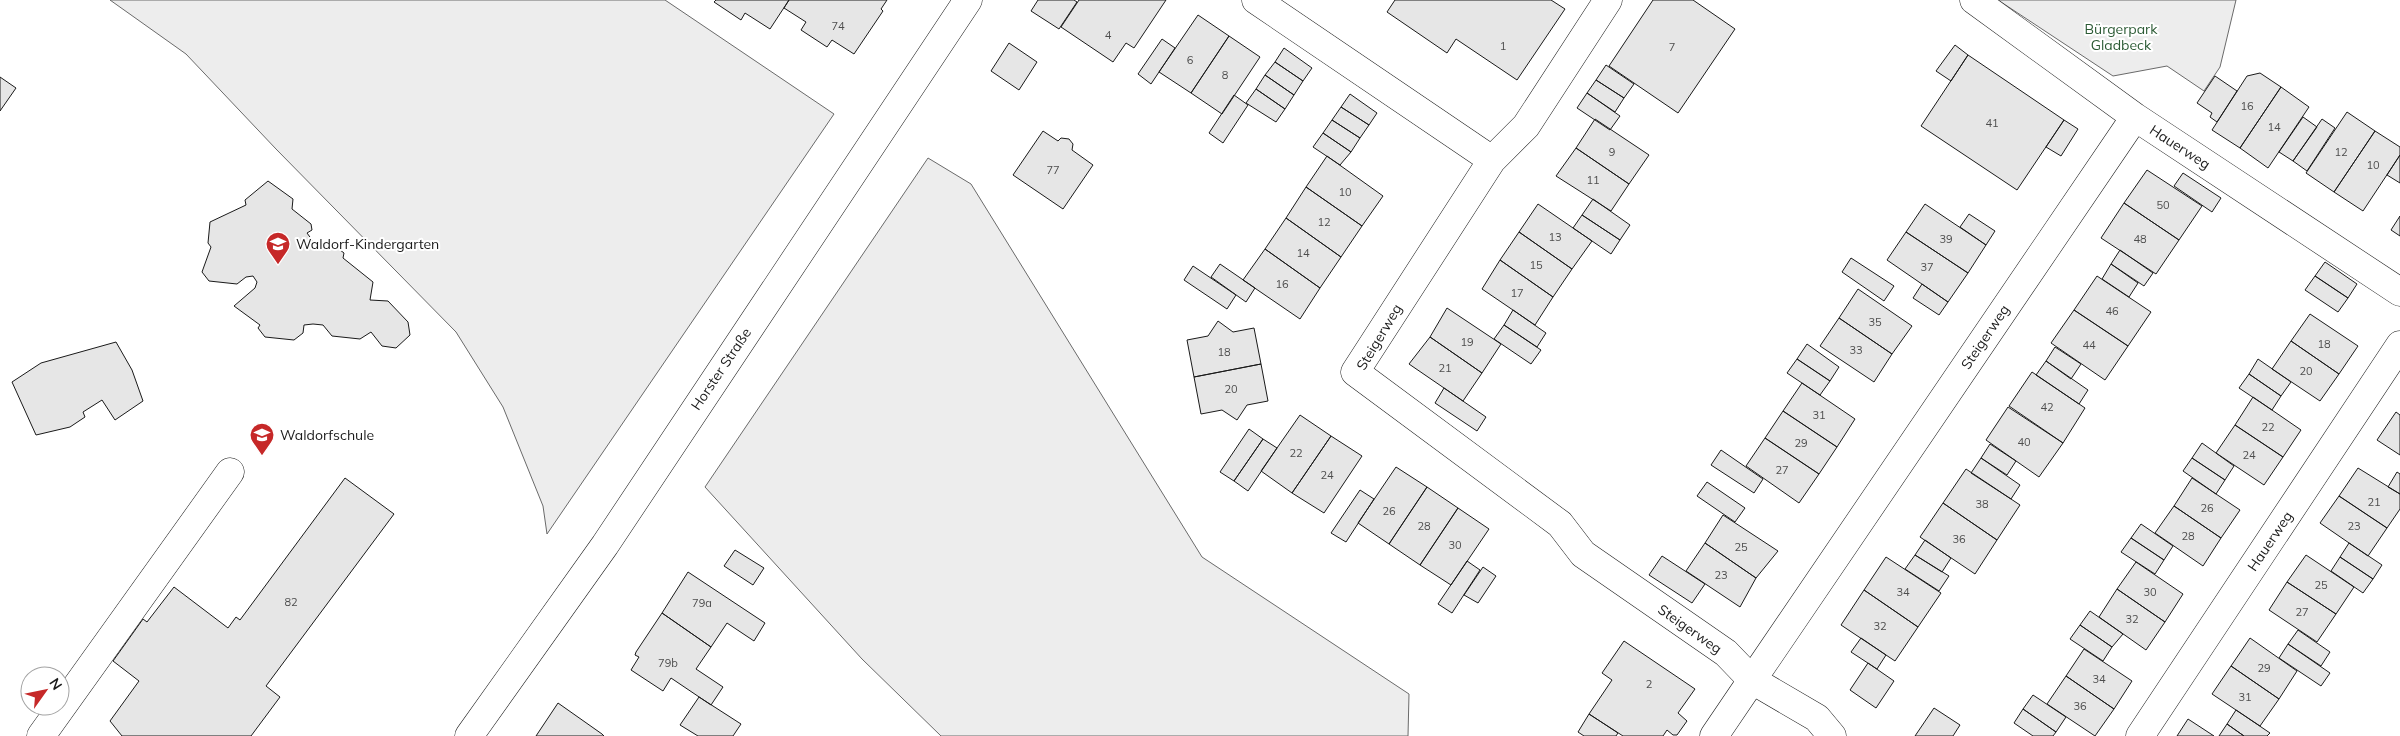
<svg xmlns="http://www.w3.org/2000/svg" width="2400" height="736" font-family="Mulish,sans-serif">
<rect width="100%" height="100%" fill="#fff"/>
<path fill="#ededed" stroke="#6a6a6a" d="M110,0h555l169,114 -287,420 -4,-28 -40,-99 -47,-75 -180,-183 -90,-95z
M1998,0h238l-16,67 -16,24 -37,-25 -54,10z
M928,158l43,26 231,373 207,137 -1,42h-467l-79,-77 -157,-172z"/>
<path fill="#e6e6e6" stroke="#1a1a1a" d="M716,0h73l-19,29 -25,-16 -4,7 -27,-18z
M789,0h98l-6,9 2,2 -29,43 -22,-14 -5,7 -26,-17 5,-8 -22,-14z
M1038,0h36l3,2 -18,27 -28,-18z
M1079,0h87l-32,48 -8,-5 -13,19 -52,-35z
M1395,0h156l14,9 -48,71 -61,-41 -9,14 -60,-41z
M1653,0h40l42,29 -57,84 -69,-47z
M1198,15l31,21 -38,57 -32,-21z
M1229,36l31,21 -38,57 -31,-21z
M1162,39l13,9 -24,36 -13,-10z
M1009,43l28,19 -18,28 -28,-19z
M1955,45l13,10 -17,26 -15,-10z
M1284,48l28,20 -9,13 -28,-19z
M1968,55l96,65 -47,70 -96,-64z
M1275,62l28,19 -9,14 -29,-20z
M1606,65l28,19 -10,14 -28,-18z
M2260,73l21,14 -41,61 -28,-18 35,-54z
M1265,75l29,20 -9,14 -29,-20z
M2215,76l22,15 -20,31 -7,-5 2,-4 -15,-10z
M0,77l16,11 -16,23z
M1596,80l28,18 -9,14 -28,-19z
M2281,87l28,20 -41,61 -28,-20z
M1256,89l29,20 -9,13 -30,-19z
M1587,93l33,23 -10,14 -33,-22z
M1350,94l27,19 -8,12 -28,-18z
M1234,95l14,10 -25,38 -14,-10z
M1341,107l28,18 -9,13 -28,-18z
M2347,112l28,19 -41,61 -28,-19z
M2303,117l14,10 -24,34 -14,-9z
M1595,119l54,36 -20,29 -53,-36z
M2322,119l13,9 -28,43 -14,-10z
M1332,120l28,18 -9,14 -28,-19z
M2064,120l14,9 -17,27 -15,-9z
M1043,131l15,10 3,-3 8,1 4,5 -1,6 21,15 -30,44 -50,-34z
M2375,131l25,16v8l-37,56 -29,-19z
M1323,133l28,19 -11,13 -27,-18z
M1576,148l53,36 -18,27 -55,-35z
M2400,155v28l-13,-8z
M1327,156l56,40 -21,30 -56,-39z
M2147,170l55,36 -23,34 -55,-37z
M2183,173l38,25 -9,14 -38,-26z
M268,181l25,18 -1,10 19,15 1,6 -5,3 8,11 3,-3 13,2 13,10 -1,5 30,24 -3,18 18,1 20,21 2,13 -14,13 -14,-2 -11,-14 -11,7 -28,-3 -9,-11 -10,-1 -9,1 -1,8 -9,7 -29,-3 -7,-9 2,-3 -26,-19 21,-18 2,-6 -4,-6 -7,1 -9,7 -28,-3 -7,-9 9,-25 -3,-4 2,-21 36,-17 -1,-5z
M1306,187l56,39 -21,31 -55,-39z
M1593,199l37,26 -10,15 -38,-25z
M2124,203l55,37 -23,34 -55,-36z
M1538,204l54,37 -20,28 -53,-37z
M1925,204l61,41 -18,28 -62,-41z
M1969,214l26,17 -9,14 -26,-18z
M1582,215l38,25 -9,14 -38,-26z
M2400,216v20l-9,-6z
M1286,218l55,39 -21,31 -55,-39z
M1519,232l53,37 -19,28 -53,-37z
M1906,232l62,41 -20,29 -61,-42z
M1265,249l55,39 -20,31 -57,-39z
M2120,250l33,23 -9,13 -33,-22z
M1851,258l43,28 -10,15 -42,-29z
M1500,260l53,37 -18,28 -53,-36z
M2325,262l32,22 -9,14 -33,-22z
M1220,264l35,24 -9,14 -35,-25z
M2111,264l27,19 -9,14 -27,-18z
M1193,266l43,29 -9,14 -43,-29z
M2097,276l54,36 -23,34 -54,-36z
M2315,276l33,22 -10,14 -33,-22z
M1922,284l26,18 -9,13 -26,-17z
M1858,289l54,37 -20,28 -53,-36z
M1447,308l54,36 -19,29 -52,-36z
M1513,310l33,23 -9,14 -33,-22z
M2074,310l54,36 -23,34 -54,-37z
M2310,314l48,32 -19,28 -48,-33z
M1839,318l53,36 -18,28 -54,-36z
M1218,321l15,11 21,-4 7,36 -67,13 -7,-37 21,-4z
M1504,325l37,25 -10,14 -37,-25z
M1430,337l52,36 -19,28 -54,-37z
M2291,341l48,33 -19,27 -48,-32z
M116,342l16,28 11,31 -28,19 -13,-20 -19,12 2,5 -15,10 -34,8 -24,-53 29,-19z
M1807,344l32,23 -9,14 -33,-22z
M2055,347l26,17 -10,15 -25,-18z
M1797,359l33,22 -10,14 -33,-22z
M2258,359l33,23 -10,14 -32,-22z
M2046,361l42,29 -9,14 -43,-29z
M1261,364l7,37 -21,4 -10,15 -15,-10 -21,4 -7,-37z
M2032,372l53,36 -22,35 -54,-37z
M2249,374l32,22 -9,14 -33,-22z
M1802,383l53,36 -18,28 -54,-36z
M1444,388l42,29 -9,14 -42,-28z
M2253,397l48,33 -18,27 -48,-32z
M2008,407l55,36 -24,34 -53,-37z
M1783,411l54,36 -18,27 -54,-36z
M2396,412l4,3v40l-23,-15z
M1300,415l31,21 -39,57 -31,-22z
M2235,425l48,32 -19,28 -48,-32z
M1249,429l14,10 -29,42 -14,-9z
M1331,436l31,20 -38,57 -32,-20z
M1765,438l54,36 -20,29 -53,-37z
M1263,439l14,9 -29,43 -14,-10z
M2202,443l32,23 -9,14 -33,-22z
M1990,444l26,17 -9,14 -26,-17z
M1721,450l42,29 -9,14 -43,-28z
M1981,458l39,27 -9,14 -40,-26z
M2192,458l33,22 -9,14 -33,-23z
M1396,467l31,20 -38,57 -31,-21z
M2358,468l42,26v15l-13,19 -48,-32z
M1966,469l54,36 -23,35 -54,-37z
M2397,472l3,2v20l-12,-7z
M345,478l49,36 -128,172 14,11 -29,39h-129l-12,-15 29,-40 -26,-20 30,-42 4,3 27,-35 54,41 8,-11 4,3z
M2192,478l48,32 -19,28 -47,-32z
M1707,482l38,26 -10,14 -38,-26z
M1427,487l31,21 -38,57 -31,-21z
M1360,490l14,9 -28,43 -15,-9z
M2339,496l48,32 -19,28 -48,-33z
M1943,503l54,37 -22,34 -55,-37z
M2174,506l47,32 -18,28 -48,-33z
M1458,508l31,21 -38,56 -31,-20z
M1723,515l55,36 -22,27 -51,-35z
M2141,524l32,22 -9,14 -33,-22z
M2131,538l33,22 -9,14 -34,-22z
M1925,540l26,18 -9,14 -27,-17z
M1705,543l51,35 -16,29 -54,-36z
M2349,543l33,22 -9,14 -33,-22z
M735,550l29,18 -11,17 -29,-19z
M1915,555l34,21 -10,15 -34,-22z
M2306,555l48,32 -18,27 -49,-32z
M1662,556l43,28 -13,19 -43,-28z
M1886,557l55,36 -23,34 -54,-37z
M2340,557l33,22 -10,14 -32,-22z
M1467,561l13,9 -28,43 -14,-9z
M2136,562l47,32 -18,28 -48,-33z
M1483,567l13,9 -18,27 -14,-8z
M688,572l77,51 -11,18 -27,-18 -16,24 -49,-34z
M2287,582l49,32 -19,28 -48,-32z
M2117,589l48,33 -19,28 -47,-33z
M1864,590l54,37 -23,34 -54,-36z
M2090,611l33,23 -11,13 -32,-22z
M662,613l49,34 -15,22 27,18 -12,18 -40,-27 -8,13 -32,-21 8,-13 -4,-2 1,-3z
M2080,625l32,22 -9,14 -33,-22z
M2298,630l32,22 -9,14 -33,-22z
M1861,638l25,17 -9,14 -26,-17z
M2250,638l47,33 -18,28 -48,-33z
M1624,641l71,48 -17,24 9,8 -10,14h-4l-6,-5 -4,6h-40l-34,-22 23,-34 -10,-7z
M2288,644l42,29 -9,13 -42,-28z
M2084,649l48,32 -18,28 -48,-33z
M1868,663l26,18 -18,27 -26,-18z
M2231,666l48,33 -19,27 -48,-32z
M2066,676l48,33 -19,27 -48,-32z
M2033,695l33,22 -10,15 -33,-23z
M699,697l42,27 -8,12h-35l-18,-11z
M558,703l44,31 2,2h-68z
M1934,708l26,17 -7,11h-38z
M2023,709l33,23 -3,4h-20l-19,-13z
M2236,710l34,23 -3,3h-23l-17,-12z
M1589,714l29,19 -2,3h-32l-6,-4z
M2188,719l26,17h-37z
M2227,724l17,12h-25z"/>
<g fill="none" stroke-linecap="round" stroke-linejoin="round">
<defs>
<path id="minor" d="M1256,0l236,160 -137,212 205,152 23,30 143,99 26,27 383,-563
M1974,0l161,117 265,175
M1492,160l34,-34 82,-126
M41,736l189,-264
M1714,736l38,-56 65,38 15,18
M2140,736l260,-391"/>
<path id="major" d="M469,736l136,-191 363,-545"/>
</defs>
<use href="#minor" stroke="#1a1a1a" stroke-width="29"/>
<use href="#major" stroke="#1a1a1a" stroke-width="29"/>
<use href="#minor" stroke="#fff" stroke-width="28"/>
<use href="#major" stroke="#fff" stroke-width="28"/>
</g>
<defs>
<symbol id="school-pin" viewBox="-11 -11 22 30"><path d="M0 17L-7.5 6A9.5 9.5 0 1 1 7.5 6Z" fill="#c62828" stroke="#fff"/><path d="M0-5L7-2L0 1L-7-2ZM-4 1L0 2.5L4 1V4Q0 6-4 4Z" fill="#fff"/></symbol>
</defs>
<g fill-rule="evenodd">
<use href="#school-pin" x="264" y="230" width="28" height="38"/>
<use href="#school-pin" x="248" y="421" width="28" height="38"/>
</g>
<g text-anchor="middle" dominant-baseline="central" stroke-width="4" stroke-linejoin="round" paint-order="stroke">
<g font-size="11" fill="#4d4d4d">
<text x="838" y="26">74</text>
<text x="1108" y="35">4</text>
<text x="1503" y="46">1</text>
<text x="1672" y="47">7</text>
<text x="1190" y="60">6</text>
<text x="1225" y="75">8</text>
<text x="2247" y="106">16</text>
<text x="1992" y="123">41</text>
<text x="2274" y="127">14</text>
<text x="1612" y="152">9</text>
<text x="2341" y="152">12</text>
<text x="2373" y="165">10</text>
<text x="1053" y="170">77</text>
<text x="1593" y="180">11</text>
<text x="1345" y="192">10</text>
<text x="2163" y="205">50</text>
<text x="1324" y="222">12</text>
<text x="1555" y="237">13</text>
<text x="1946" y="239">39</text>
<text x="2140" y="239">48</text>
<text x="1303" y="253">14</text>
<text x="1536" y="265">15</text>
<text x="1927" y="267">37</text>
<text x="1282" y="284">16</text>
<text x="1517" y="293">17</text>
<text x="2112" y="311">46</text>
<text x="1875" y="322">35</text>
<text x="1467" y="342">19</text>
<text x="2324" y="344">18</text>
<text x="2089" y="345">44</text>
<text x="1856" y="350">33</text>
<text x="1224" y="352">18</text>
<text x="1445" y="368">21</text>
<text x="2306" y="371">20</text>
<text x="1231" y="389">20</text>
<text x="2047" y="407">42</text>
<text x="1819" y="415">31</text>
<text x="2268" y="427">22</text>
<text x="2024" y="442">40</text>
<text x="1801" y="443">29</text>
<text x="1296" y="453">22</text>
<text x="2249" y="455">24</text>
<text x="1782" y="470">27</text>
<text x="1327" y="475">24</text>
<text x="2374" y="502">21</text>
<text x="1982" y="504">38</text>
<text x="2207" y="508">26</text>
<text x="1389" y="511">26</text>
<text x="1424" y="526">28</text>
<text x="2354" y="526">23</text>
<text x="2188" y="536">28</text>
<text x="1959" y="539">36</text>
<text x="1455" y="545">30</text>
<text x="1741" y="547">25</text>
<text x="1721" y="575">23</text>
<text x="2321" y="585">25</text>
<text x="1903" y="592">34</text>
<text x="2150" y="592">30</text>
<text x="291" y="602">82</text>
<text x="702" y="603">79a</text>
<text x="2302" y="612">27</text>
<text x="2132" y="619">32</text>
<text x="1880" y="626">32</text>
<text x="668" y="663">79b</text>
<text x="2264" y="668">29</text>
<text x="2099" y="679">34</text>
<text x="1649" y="684">2</text>
<text x="2245" y="697">31</text>
<text x="2080" y="706">36</text>
</g>
<g font-size="14" fill="#2b5a34" stroke="#fff">
<text x="2121" y="29">Bürgerpark<tspan x="2121" dy="16">Gladbeck</tspan></text>
</g>
<g font-size="14" fill="#1a1a1a" stroke="#fff">
<text transform="translate(2180 147) rotate(33)">Hauerweg</text>
<text transform="translate(1379 337) rotate(-59)">Steigerweg</text>
<text transform="translate(1985 337) rotate(-56)">Steigerweg</text>
<text transform="translate(721 369) rotate(-56)">Horster Straße</text>
<text transform="translate(2270 541) rotate(-56)">Hauerweg</text>
<text transform="translate(1690 629) rotate(35)">Steigerweg</text>
</g>
<g font-size="14" fill="#1a1a1a" stroke="#fff" text-anchor="start">
<text x="296" y="244">Waldorf-Kindergarten</text>
<text x="280" y="435">Waldorfschule</text>
</g>
</g>
<g transform="translate(45 691) rotate(57)"><circle r="24" fill="#ffffff" stroke="#a3a3a3"/>
<path d="M0-4L9 19L0 12L-9 19Z" fill="#c62828"/>
<text y="-8" font-size="14" font-weight="bold" text-anchor="middle" fill="#1a1a1a">N</text>
</g>
</svg>
